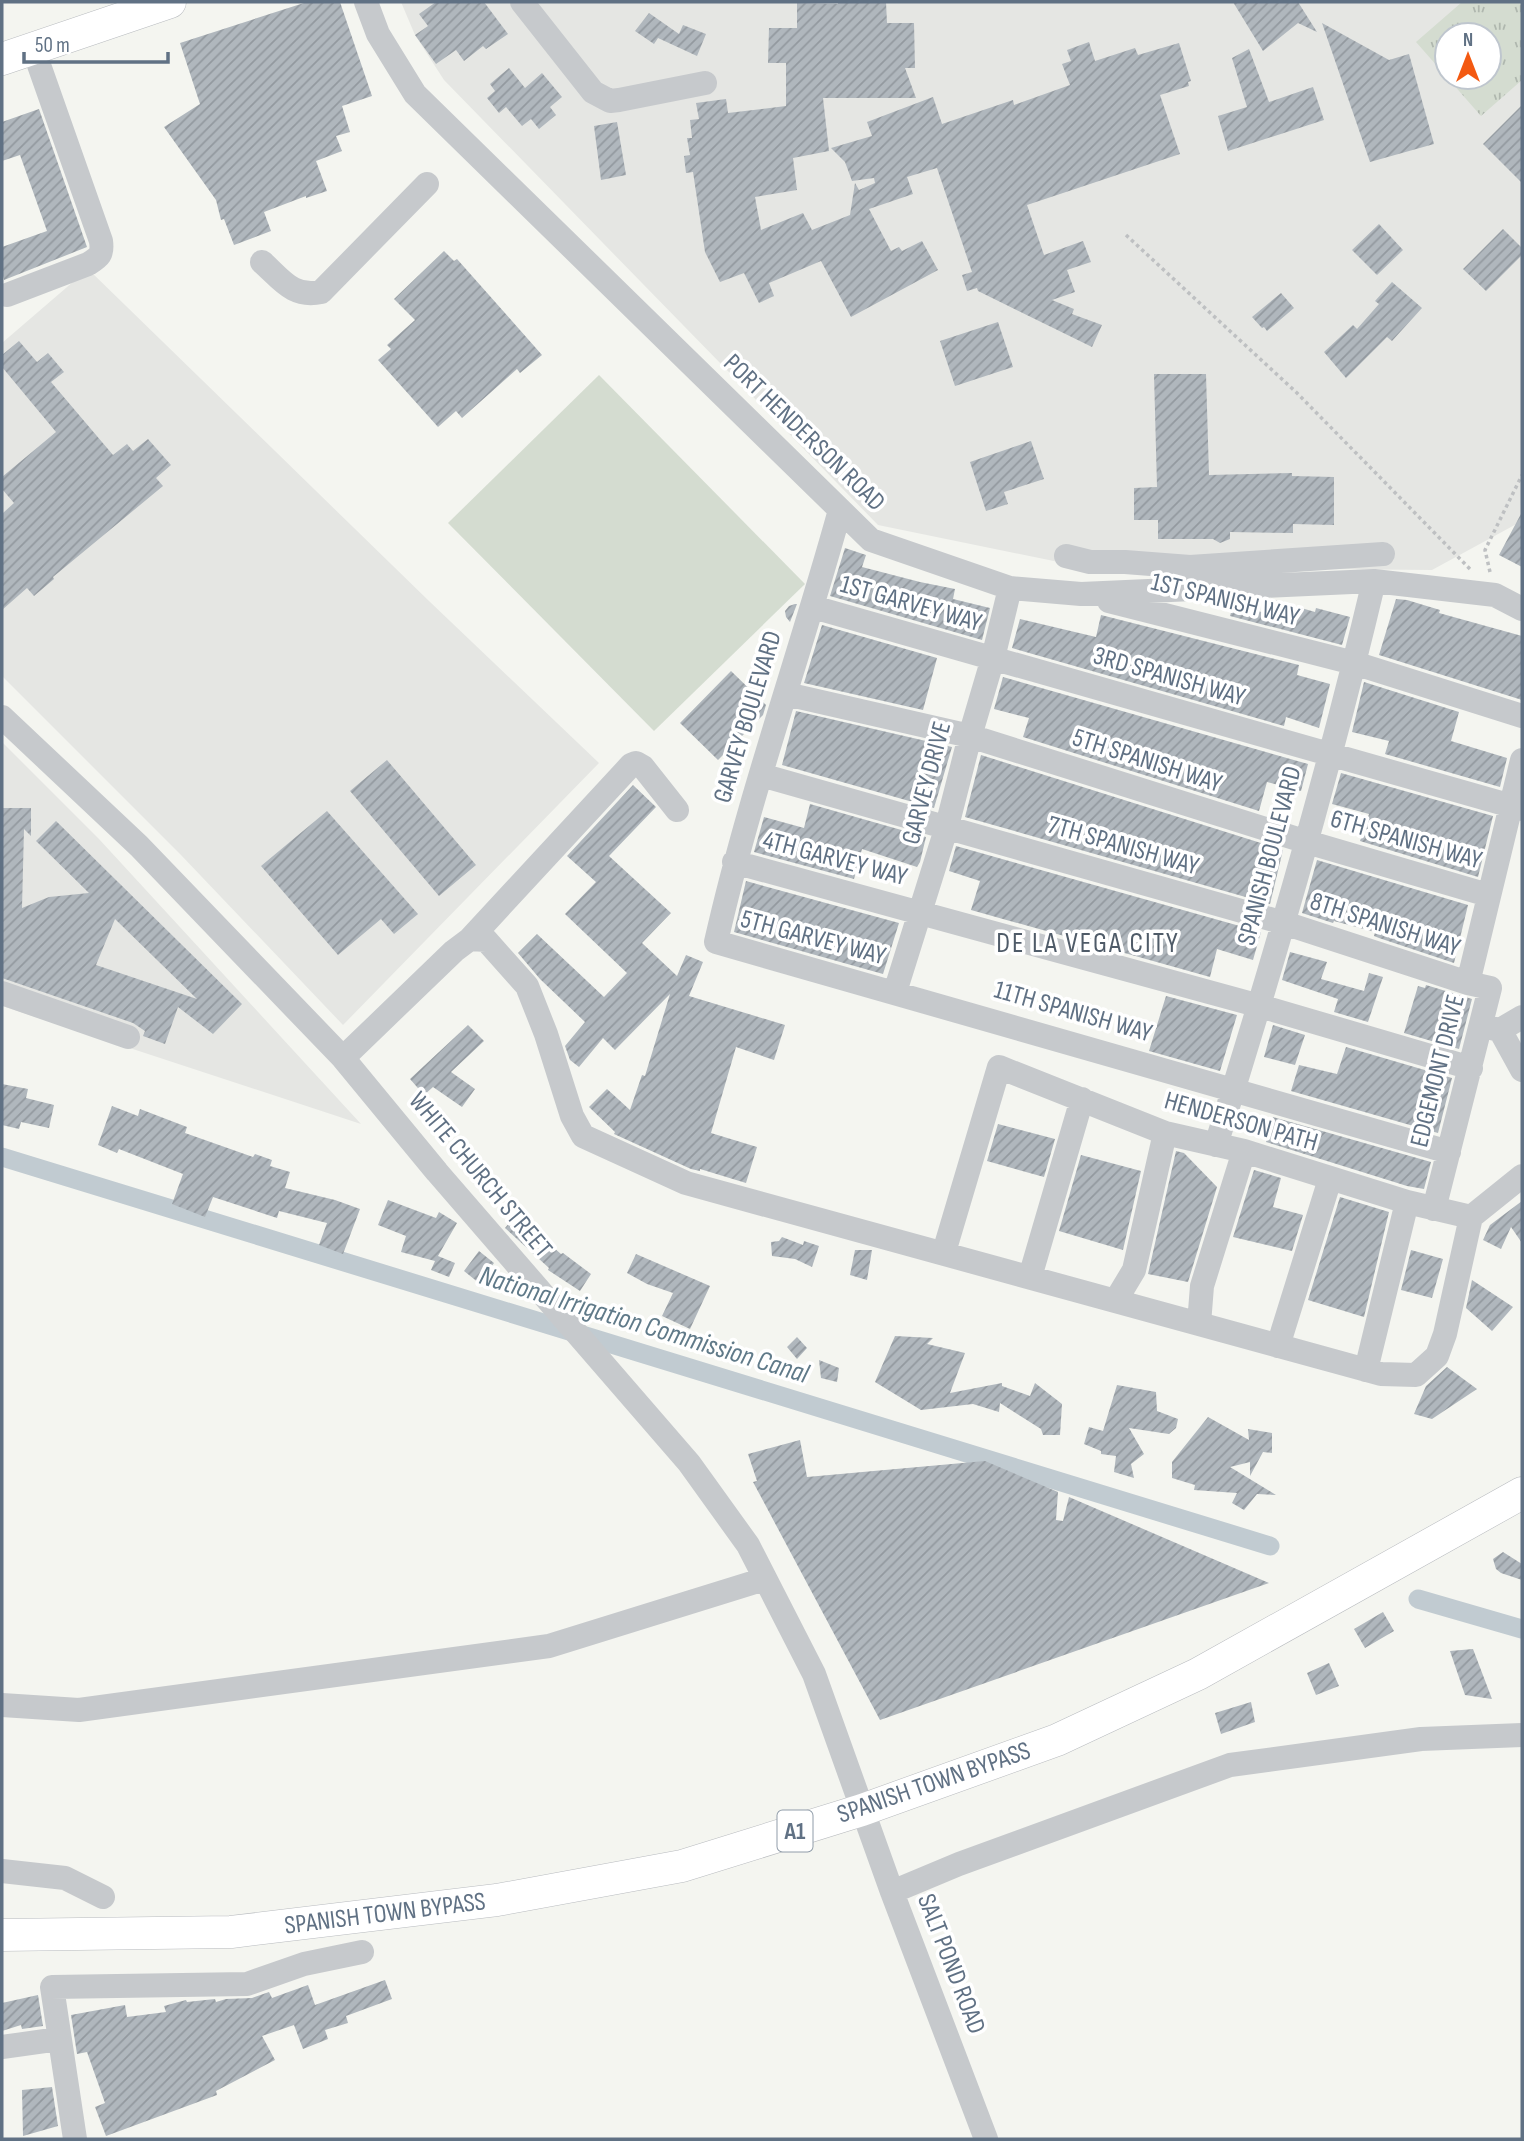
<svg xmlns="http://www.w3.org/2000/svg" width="1524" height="2141" font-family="'Sofia Sans Condensed',sans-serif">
<defs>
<pattern id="park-tufts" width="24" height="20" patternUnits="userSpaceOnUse" patternTransform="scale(1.75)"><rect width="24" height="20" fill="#d4dcd0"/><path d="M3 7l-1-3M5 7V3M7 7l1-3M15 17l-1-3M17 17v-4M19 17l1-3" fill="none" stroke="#afb7ae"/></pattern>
<pattern id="building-hatch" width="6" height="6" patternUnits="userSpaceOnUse" patternTransform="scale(1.75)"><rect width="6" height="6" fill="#b0b7bd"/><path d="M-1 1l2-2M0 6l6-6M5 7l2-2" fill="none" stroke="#93999f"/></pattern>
</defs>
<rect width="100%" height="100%" fill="#f4f5f0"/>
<path fill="#e5e6e3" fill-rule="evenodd" d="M401,2h1121v519l-90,49 -349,-3 -205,-42 -434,-445 -29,-45zM1447,35h42v42h-42z
M88,269l341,332 170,162 -256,262 -162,-170 -179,-179v-333z
M2,742l97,97 262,285 -359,-118z"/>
<path fill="url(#park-tufts)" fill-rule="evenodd" d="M1462,2h60v78l-41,36 -65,-74zM1447,35h42v42h-42z"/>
<path fill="#d4dcd0" d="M599,375l206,209 -151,147 -206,-208z"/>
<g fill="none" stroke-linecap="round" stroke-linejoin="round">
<path stroke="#c1cbd1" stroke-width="19" d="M2,1157l1268,389
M1418,1599l104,30"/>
</g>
<path fill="url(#building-hatch)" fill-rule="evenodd" d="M307,2h33l32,94 -30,10 8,26 -14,4 6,15 -26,10 11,30 -21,7v-2l-42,16 7,19 -37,14 -10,-26 -3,1 -5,-20 -52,-73 36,-23 -20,-61z
M436,2h48l24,32 -22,15 -3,-3 -19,15 -8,-11 -20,14 -21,-29 13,-9 -9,-12z
M838,2h48l1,21h27l1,45h-10l11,30h-93l6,53 -36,7 4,32 -42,7 6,33 42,-17 9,17 38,-15 5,-32 4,7 16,-7 -1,-5 -22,3 -7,-19 -14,-14 41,-12 -5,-14 66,-25 9,27 71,-24 1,5 56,-20 -8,-21 9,-3 -4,-11 22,-8 6,19 40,-13 3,7 41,-12 12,38 -3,1 1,4 -29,9 20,59 -153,51 17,50 39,-14 8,21 -24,8 8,22 -23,8 22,9 -2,5 30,11 -10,22 -114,-56 -1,-3 -10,3 -5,-16 10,-3 -35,-104 -30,9 6,17 -44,15 22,42 8,-4 3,4 20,-10 16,29 -87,47 -30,-56 -52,22 5,13 -15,7 -15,-30 -24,9 -15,-30 -12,-80 -7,1 -2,-17 6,-1 -3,-17h5l-2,-18 9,-1 -3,-16 30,-4 2,14 58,-7v-43h-18l1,-35h28v-25l41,1z
M1233,2h65l19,30 -19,-9 -35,28z
M649,13l30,21 4,-9 23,9 -9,22 -39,-18 -4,6 -19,-13z
M1322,23l67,37 20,-6 25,90 -64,18z
M1249,49l20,53 44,-15 11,33 -96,31 -10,-35 29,-9 -15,-49z
M509,68l16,20 17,-15 20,24 -12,10 6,8 -17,14 -8,-10 -9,7 -16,-19 -7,6 -12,-15 8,-7 -5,-7z
M1522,105v78l-39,-39z
M39,109l48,138 -83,33 -2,-8v-25l45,-16 -27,-76 -18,6v-39z
M617,122l9,53 -25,5 -7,-54z
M1379,224l24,26 -26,25 -25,-25z
M1503,229l19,19v7l-36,36 -23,-22z
M444,251l10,10 3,-2 85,96 -22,18 -3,-4 -55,49 -6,-7 -18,16 -60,-67 13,-11 -4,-4 28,-25 -21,-21z
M1392,282l30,26 -30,33 -5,-4 -41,41 -22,-26 29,-27 4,4 22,-25 -4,-3z
M1281,293l13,15 -27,23 -3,-4 -2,1 -10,-11z
M998,322l15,45 -58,19 -15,-45z
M19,341l18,21 11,-9 16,19 -13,10 62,73 14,-11 6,7 15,-12 23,26 -15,13 7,8 -110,91 1,2 -20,17 -7,-8 -25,22v-96l12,-11 -12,-14v-12l54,-45 -54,-65v-12z
M1154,374h52l3,101 83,-2v3l42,1v48l-41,-1v9l-63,-1v7l-10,4 -7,-4h-55v-19h-24v-32l23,-1z
M1031,441l13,38 -40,13 4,12 -22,7 -16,-49z
M1522,512v55l-23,-12z
M845,548l21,7 -4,12 58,15 35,7 -2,10 37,9 -8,32 -152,-44z
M1396,599l11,1 33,10 -1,3 83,23v64l-143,-45z
M1274,600l41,12 1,-4 34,9 -8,28 -112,-29 3,-11 37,9z
M795,604h2l-7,18 -4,-5 -1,-6 4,-5z
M1101,615l198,50 -2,10 33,9 -11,44 -33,-11 -2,9 -272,-78 8,-29 76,18z
M822,625l115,33 -14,52 -119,-27z
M731,671l35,34 -3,10 -45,45 -38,-37z
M1003,677l305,87 -7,27 -34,-9 -8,29 -236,-74 6,-19 -35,-9z
M1364,682l95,30 -8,29 56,17 -7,29 -115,-33 4,-13 -37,-9z
M796,711l156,36 -18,61 -152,-43z
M981,755l302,95 -13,54 -305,-87z
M387,760l89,105 -37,31 -89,-105z
M1341,773l152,43 -15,61 -118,-36 9,-27 -37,-10z
M633,785l23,22 -47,49 62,57 -29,30 35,33 9,-21 17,7 -14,34 96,29 -11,35 -38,-13 -25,86 46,14 -11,36 -46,-14v2l-9,-2 -77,-35 1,-2 -26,-25 18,-18 23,21 12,-35 3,1 25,-82 -55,56 -12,-12 -24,29 -9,-7 -5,-14 20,-24 -45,-43 -22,-26 19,-19 67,63 23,-24 -62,-59 31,-32 -29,-26z
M810,804l116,33 -6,25 -3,5 -55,-18 -8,30 -100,-27 10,-35 40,11z
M2,808h29v28l-7,-7 -2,79 27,-11 40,-4 -53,-52 20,-20 186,183 -29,30 -35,-27 -13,37 -22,-8 2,-5 -12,-8 -131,-45zM115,919l82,80 -101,-34z
M327,811l91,103 -24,20 -13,-15 -43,36 -77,-89z
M956,846l305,86 -8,28 -36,-11 -7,28 -239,-67 9,-29 -31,-10z
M1317,860l151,45 -14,58 -75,-25 -5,-2 1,-4 -41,-11 -1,2 -31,-10z
M746,881l153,42 -16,51 -149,-42z
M1290,952l37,10 -6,17 43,12 5,-18 14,4 -15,45 -34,-10 4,-13 -56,-19z
M1426,985l46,14 -13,50 -55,-16 14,-47 7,2z
M1166,996l71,19 -17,56 -71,-20z
M468,1025l16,16 -33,31 24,17 -13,18 -29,-20 -9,8 -14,-16z
M1273,1025l32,10 -10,30 -31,-8z
M1346,1047l106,31 -14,55 -147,-42 8,-26 38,9z
M2,1084l26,5 -2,9 28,7 -5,23 -28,-6 -2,7 -17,-4z
M112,1106l26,10 2,-7 47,18 -2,6 68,24 2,-3 17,6 -2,6 20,6 -5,16 50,12 25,9 -17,45 -24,-9 8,-22 -48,-12 -2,7 -64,-21 -8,20 -33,-13 11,-30 -64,-25 -2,4 -19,-8z
M1273,1117l158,45 -7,27 -17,-3 -141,-44z
M998,1124l57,15 -11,38 -57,-16z
M1176,1151l8,2 33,34 -29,95 -40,-8z
M1081,1155l60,16 -18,79 -64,-19z
M1254,1170l27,8 -8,29 30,8 -11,36 -59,-14z
M1340,1197l49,15 -25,105 -56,-17z
M388,1200l48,18 3,-6 18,11 -19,33 17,7 -6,14 -18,-7 4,-9 -34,-9 5,-16 -28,-11z
M1522,1201v42l-11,-16 -10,22 -18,-9 7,-15z
M516,1215l45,39 2,-1 28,21 -11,17 -32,-21 1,-2 -44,-40z
M782,1237l21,8 1,-4 15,5 -7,21 -17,-8 -23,-3 -1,-14 8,-1z
M855,1250h17l-5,30 -17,-5z
M1411,1250l32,9 -11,39 -31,-8z
M479,1251l15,12 -15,20 -15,-12z
M636,1254l74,32 -20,43 -28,-13 11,-23 -26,-9 -20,-11z
M1472,1280l41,27 -21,24 -26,-23z
M895,1336l38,2 -6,6 38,9 -15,40 52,-10v3l28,10 5,-13 27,21 -2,31h-17l-2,-6 -41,-26 -1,9 -26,-8 -52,6 -46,-28z
M797,1337l10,11 -10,11 -10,-12z
M819,1360l20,8 -2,14 -16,-4z
M1447,1367l30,22 -45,30 -18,-5 12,-28z
M1117,1385l39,7 1,19 21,8 -2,9 -7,6 -40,-6 15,26 -13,10 3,14 -20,-6 2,-16 -15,-2v-3l-17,-7 5,-17 14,4z
M1208,1417l41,23 -1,-11 24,4v20l-9,-1 -13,24v-14l-20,5 46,28 -19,-1 -13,16 -12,-7 5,-10 -43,-3 1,-5 -23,-7v-16z
M800,1440l7,37 178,-16 73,31 -2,28 7,1 6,-24 200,86 -389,137 -127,-238 4,-1 -9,-27z
M1503,1552l19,12v16l-21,-7 -5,-4 -3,-10z
M1383,1612l11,19 -29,17 -11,-19z
M1473,1649l19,50 -27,-4 -15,-44z
M1329,1663l10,23 -23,9 -9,-22z
M1251,1702l4,20 -34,12 -6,-21z
M385,1980l7,19 -46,17 2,7 -23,7 3,9 -25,10 -9,-24 -32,11 13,24 -59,31 1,4 -111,41 -11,-29 10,-4 -18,-51 -10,2 -6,-39 54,-10 2,12 39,-5 -2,-6 22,-6 1,2 28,-3 1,3 10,-3 26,-1 17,-6 3,6 36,-13 7,20z
M38,1995l5,31 -21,3 -1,-4 -19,6v-28z
M52,2087l6,39 -35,10 -1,-46z"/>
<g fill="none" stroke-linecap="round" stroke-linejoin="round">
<defs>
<path id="major" d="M2,59l168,-57
M2,1935l229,-3 266,-32 185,-34 180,-56 195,-70 141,-66 324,-181"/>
</defs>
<use href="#major" stroke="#b8bbbf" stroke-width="33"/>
<path stroke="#bec0c2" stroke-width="3.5" stroke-dasharray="3.5 3.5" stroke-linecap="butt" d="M1126,235l171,158 175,178
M1490,572l-5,-22 37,-75"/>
<path stroke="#c6c9cc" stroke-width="24" d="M366,2l12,32 37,60 456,446 139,48 71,6 293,-13 121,14 27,14
M522,2l71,90 17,9 9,-1 86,-17
M262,262c20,18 31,36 59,30l106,-108
M7,295l81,-31c11,-7 15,-9 13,-23l-68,-193
M840,510c-40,145 -91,286 -124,432l733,210
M1066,556l24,6h35l65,5 193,-13
M1109,601l245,62 168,53
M813,607l709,202
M786,694l184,42 337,106 181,53
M2,717l137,129 204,212 94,114 252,291 59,82 66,129 78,218 94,247
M761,775l523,148 184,60
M734,862l526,144 211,62
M470,939l161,-174 5,-2 7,4 34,43
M895,992l52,-166 23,-90 23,-78 17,-70
M2,993l126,44
M1482,1026l18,4 22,40
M1500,1030l22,-13
M343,1058l111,-107 16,-12 16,1 41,46 19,48 26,82 11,20 103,47 695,191 35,1 21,-19 8,-22 26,-117
M1216,1145c59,-187 113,-374 158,-564
M1434,1209l56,-221 -22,-5 54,-223
M1471,1217l51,-41
M944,1252l55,-185 166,66 79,18 163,51 64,15
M1030,1277l52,-178
M1116,1300l18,-30 31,-137
M1199,1324l3,-38 42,-135
M1278,1346l52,-167
M1366,1370l41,-168
M2,1705l77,5 470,-64 216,-67
M2,1871l63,7 38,19
M892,1892l67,-28 271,-99 191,-26 101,-4
M2,2047l57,-8
M75,2139l-23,-152 195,-3 57,-20 58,-12"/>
<use href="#major" stroke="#fff" stroke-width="32"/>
</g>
<g text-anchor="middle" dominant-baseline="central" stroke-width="7" stroke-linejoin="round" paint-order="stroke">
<rect fill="#fff" stroke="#909ca9" stroke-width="2" x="777.5" y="1810.5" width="35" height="41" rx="5"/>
<g font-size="24" font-weight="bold" fill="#607184">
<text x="795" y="1831">A1</text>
</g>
<g font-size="26" fill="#607184" stroke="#fff">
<text transform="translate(804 433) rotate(44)">PORT HENDERSON ROAD</text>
<text transform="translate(1225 600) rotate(14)">1ST SPANISH WAY</text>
<text transform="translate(911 604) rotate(16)">1ST GARVEY WAY</text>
<text transform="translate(1169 677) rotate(16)">3RD SPANISH WAY</text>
<text transform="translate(748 717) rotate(-73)">GARVEY BOULEVARD</text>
<text transform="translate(1147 761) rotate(18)">5TH SPANISH WAY</text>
<text transform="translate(927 783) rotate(-75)">GARVEY DRIVE</text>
<text transform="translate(1406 840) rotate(16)">6TH SPANISH WAY</text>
<text transform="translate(1123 846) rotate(16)">7TH SPANISH WAY</text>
<text transform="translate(1270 856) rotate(-75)">SPANISH BOULEVARD</text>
<text transform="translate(835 859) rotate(15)">4TH GARVEY WAY</text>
<text transform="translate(1385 925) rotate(18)">8TH SPANISH WAY</text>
<text transform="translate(813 938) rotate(15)">5TH GARVEY WAY</text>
<text transform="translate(1073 1012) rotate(16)">11TH SPANISH WAY</text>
<text transform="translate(1438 1071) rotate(-76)">EDGEMONT DRIVE</text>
<text transform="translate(1241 1122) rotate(16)">HENDERSON PATH</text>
<text transform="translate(480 1175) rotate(50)">WHITE CHURCH STREET</text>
<text transform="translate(934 1783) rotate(-19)">SPANISH TOWN BYPASS</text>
<text transform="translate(385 1914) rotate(-7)">SPANISH TOWN BYPASS</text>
<text transform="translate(951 1964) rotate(69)">SALT POND ROAD</text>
</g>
<g font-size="28" letter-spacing="2" fill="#4f5b68" stroke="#fff">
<text x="1088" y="943">DE LA VEGA CITY</text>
</g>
<g font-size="28" font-style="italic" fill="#607a89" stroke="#fff">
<text transform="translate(644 1325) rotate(17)">National Irrigation Commission Canal</text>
</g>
</g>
<rect width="1524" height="2141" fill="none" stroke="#607184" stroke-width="7"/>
<g transform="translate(1468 56)"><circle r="33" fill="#ffffff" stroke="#bfc6ce" stroke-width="2"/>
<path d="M0-5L12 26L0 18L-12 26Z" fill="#f35911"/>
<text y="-10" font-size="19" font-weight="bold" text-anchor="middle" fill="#607184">N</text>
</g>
<path d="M24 52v10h144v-10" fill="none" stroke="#607184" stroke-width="3.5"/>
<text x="35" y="52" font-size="21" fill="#607184" stroke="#ffffff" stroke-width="5" paint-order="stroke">50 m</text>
</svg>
